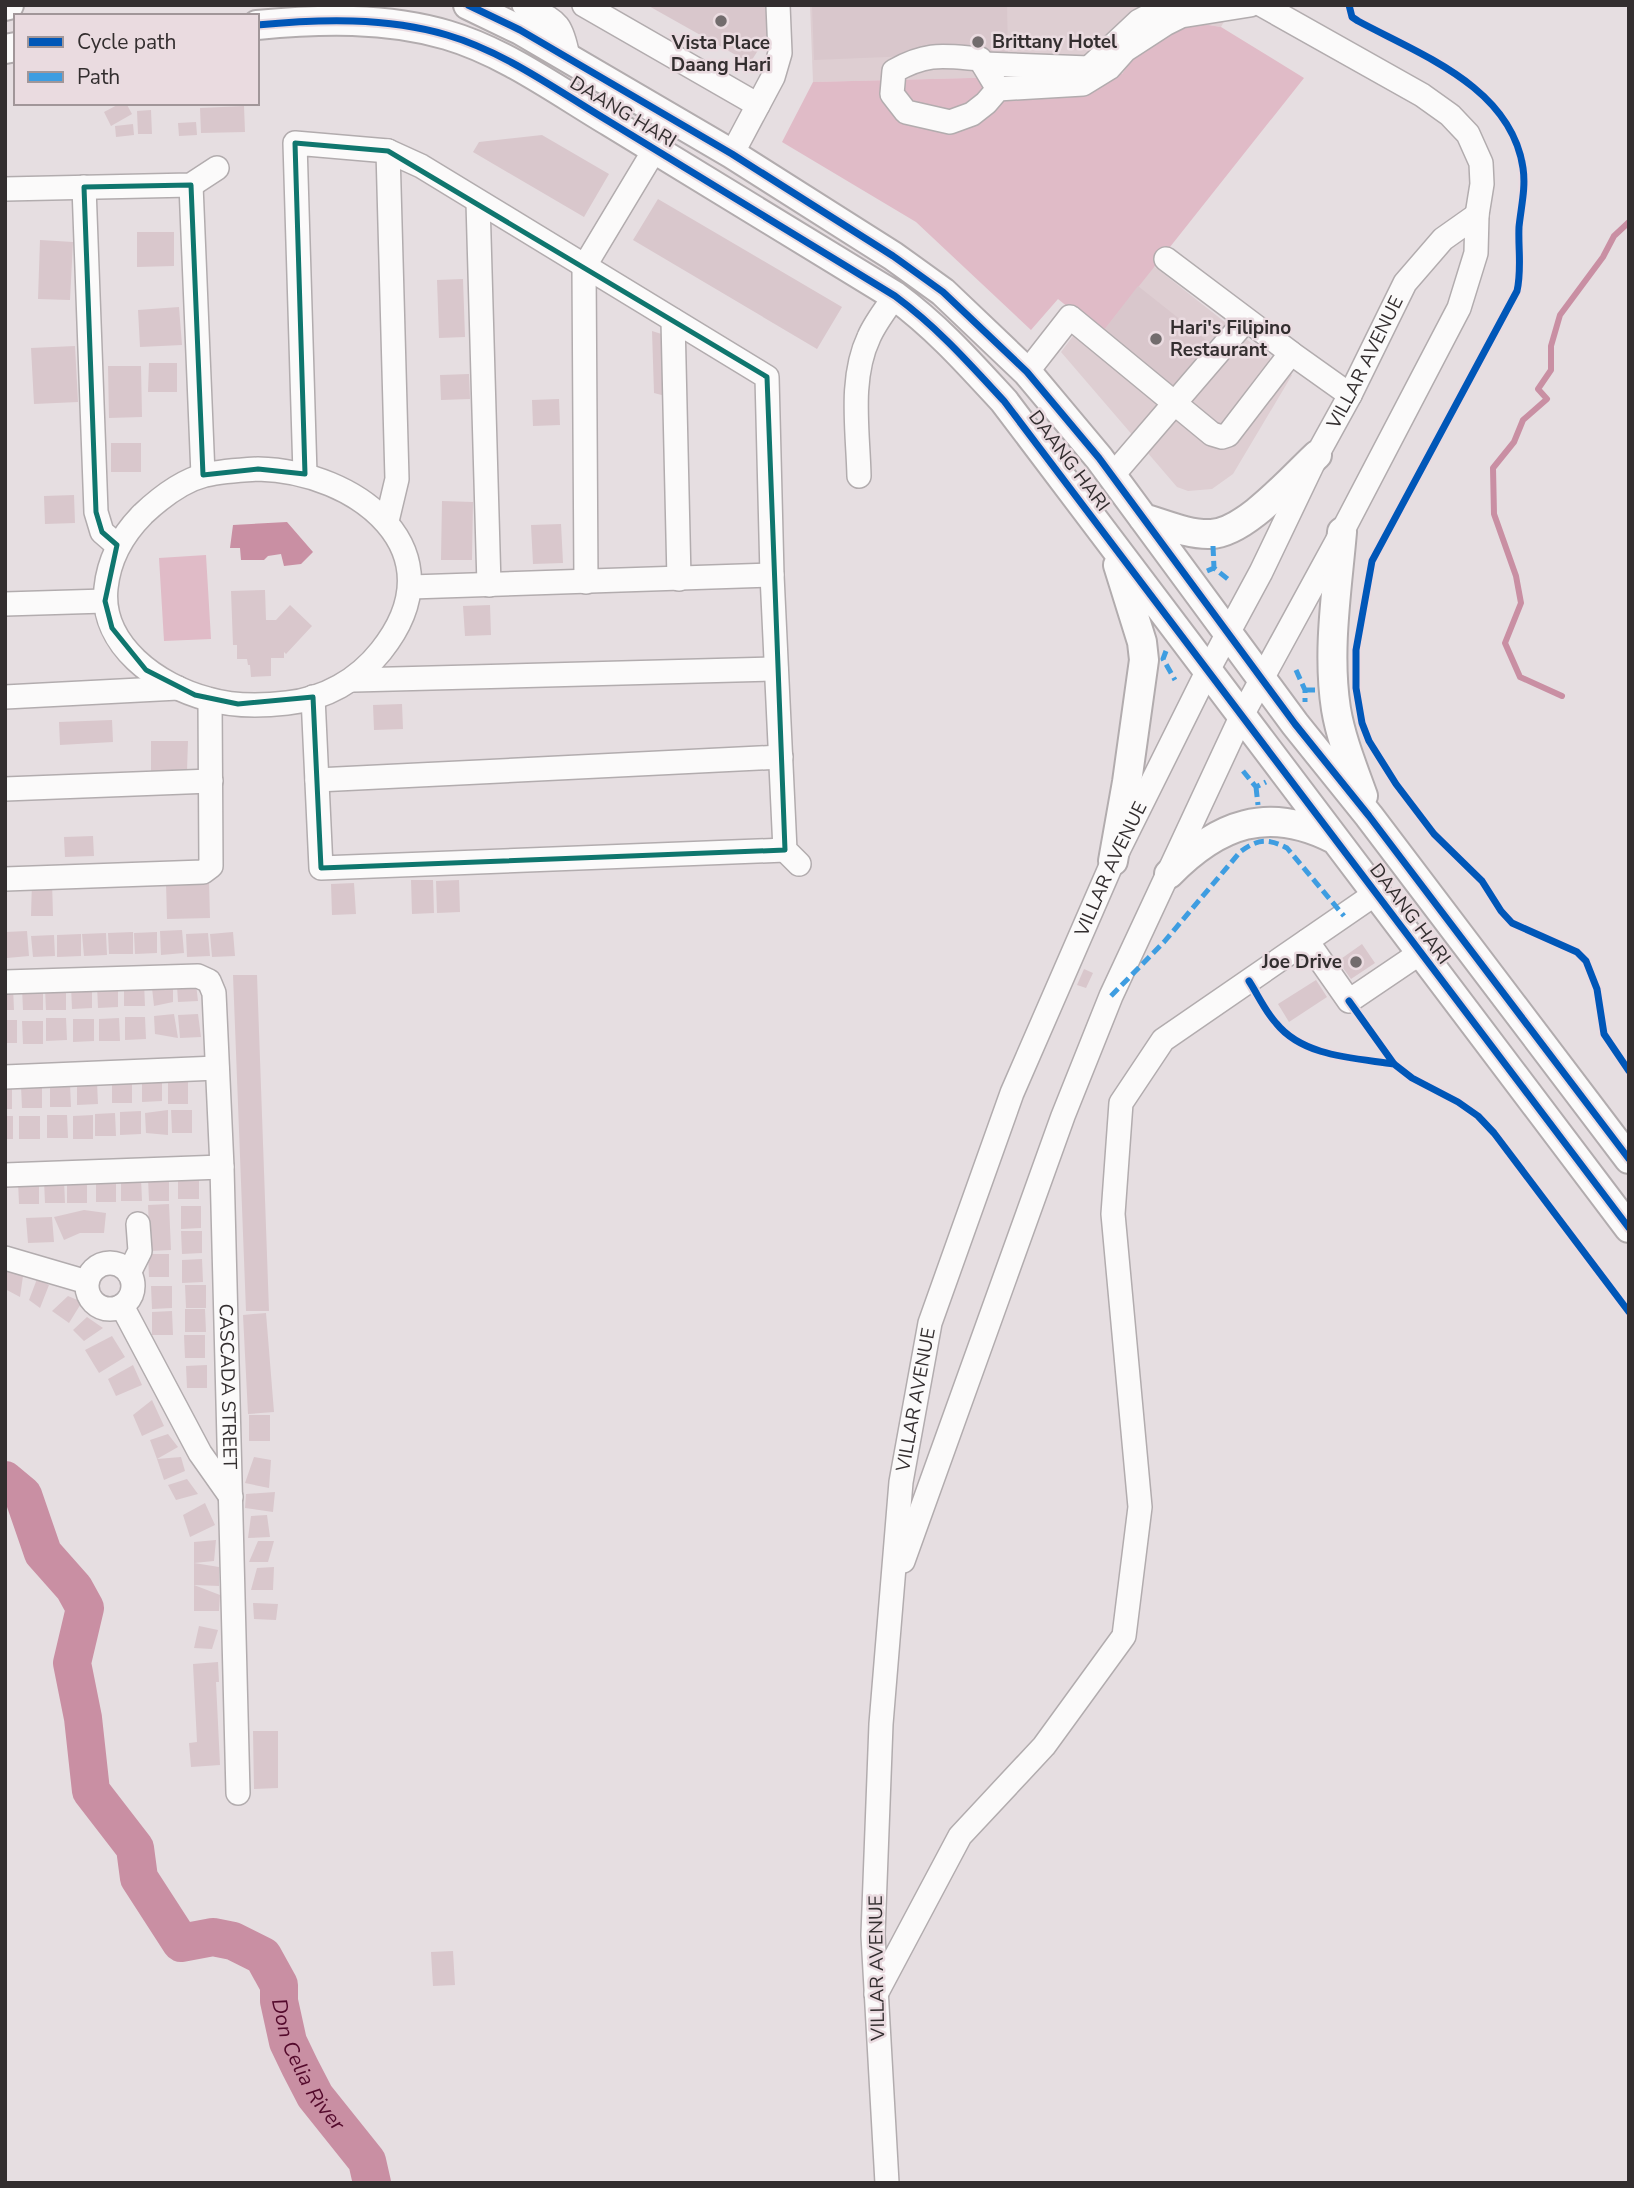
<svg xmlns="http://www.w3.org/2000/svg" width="1634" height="2188" font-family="'Nunito Sans',sans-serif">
<rect width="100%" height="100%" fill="#e6dee1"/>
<path fill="#deced2" d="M810,5h423l-12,22 -31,-5 -52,27 -16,25 -309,8z
M1136,252l156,123 -59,99 -21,15 -24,2 -11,-4 -116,-135z"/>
<path fill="#e0bbc7" d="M1190,22l31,5 83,51 -203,256 -43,-35 -27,31 -115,-108 -134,-80 31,-60 309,-8 16,-25z
M206,555l5,84 -47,2 -5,-83z"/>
<path fill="#c98fa3" d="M287,522l26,30 -12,12 -17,2 -3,-12 -13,2 -4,4h-23l-1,-12h-10l3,-23z"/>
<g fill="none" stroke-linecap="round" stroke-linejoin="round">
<path stroke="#c98fa3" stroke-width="6" d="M1562,696l-42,-19 -15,-34 16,-40 -5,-27 -22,-62 -1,-46 21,-26 9,-22 24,-21 -9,-10 13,-19v-24l9,-31 43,-58 11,-21 15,-14"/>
<path stroke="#c98fa3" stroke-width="38" id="s1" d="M5,1480l18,15 20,58 31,35 11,20 -13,55 11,55 8,73 44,57 4,30 42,65 32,-6 20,4 30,15 16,29v16l9,41 12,25 15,29 52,65 5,22"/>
</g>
<path fill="#d9c7cc" d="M647,5h120v31l-17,27z
M812,5h195l1,47 -194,8z
M121,103h5l6,11 -21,12 -7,-14z
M244,106l1,26 -44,1 -1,-25z
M151,110l1,24h-14l-1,-23z
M196,122l1,13 -18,1 -1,-13z
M133,124l1,11 -18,2 -1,-11z
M542,135l67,39 -25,43 -111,-65 6,-10z
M658,199l184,108 -25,42 -184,-109z
M137,232h37v34l-37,1z
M40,240l33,2 -3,58 -32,-1z
M463,279l2,58 -26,1 -2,-58z
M1138,286l73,58 -38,48 -72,-58z
M179,307l3,38 -42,2 -2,-37z
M652,331l16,5 1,61 -15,-4z
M75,346l3,56 -44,2 -3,-56z
M149,363h28v29h-29z
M108,366h33l1,51 -33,1z
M469,374l1,25 -29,1 -1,-25z
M559,399l1,26 -27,1 -1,-26z
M111,443h30v29h-30z
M74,495l1,28 -30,1 -1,-28z
M442,501l31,1 -1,58h-31z
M561,524l2,39 -30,1 -2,-39z
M265,590l1,30h10l14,-15 22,21 -26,28 -2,-2v6h-13v18l-20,1 -1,-12h-2l-1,-6h-10v-14h-4l-2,-54z
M490,605l1,30 -26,1 -2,-30z
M402,704l1,25 -29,1 -1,-25z
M112,720l1,22 -53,3 -1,-23z
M151,741h37l-1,30h-36z
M93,836l1,20 -29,1 -1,-20z
M411,880h22l1,33 -22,1z
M459,880l1,32 -23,1 -1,-32z
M32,881h20l1,35h-22z
M209,881l1,37 -43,1 -1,-36z
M354,883l2,31 -24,1 -1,-31z
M182,930l2,23 -23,2 -1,-24z
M27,931l2,25 -22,2 -1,-26z
M133,932v22h-24l-1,-21z
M157,932v21l-22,1 -1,-21z
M233,932l2,24 -23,1 -2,-23z
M106,933l1,22 -23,1 -2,-22z
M208,933l2,23 -23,1 -1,-23z
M81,934v22l-24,1v-22z
M54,935l1,21 -22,1 -2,-21z
M1362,944l13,19 -24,16 -13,-18z
M1084,969l9,4 -7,15 -9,-3z
M233,975h24l12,336h-23z
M1316,980l11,17 -38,25 -11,-18z
M124,983h20l1,23h-21z
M196,984l2,17 -20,1 -1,-17z
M97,985h21v22l-20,1z
M173,985v17l-19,4 -2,-18z
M71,986h21v22l-20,1z
M13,987l1,23h-9v-22z
M43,987v23h-20l-1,-22z
M66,987v23h-20l-1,-22z
M174,1014l4,24 -23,-4 -1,-18z
M198,1014l3,23 -21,1 -2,-23z
M125,1017h20l1,22 -21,1z
M46,1018h20l1,22 -21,1z
M119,1018l1,23h-21v-22z
M73,1019h21v22l-21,1z
M5,1020h12v23h-12z
M22,1021h21v23h-20z
M142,1079h20v22l-20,1z
M132,1080v23h-20v-22z
M168,1081h20v23h-20z
M77,1082h20l1,22 -21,1z
M70,1084l1,23h-21v-22z
M42,1085v23h-20l-1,-22z
M5,1086h7v23h-7z
M168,1110v25l-22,-2 -1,-20z
M171,1110h21v23h-20z
M141,1111v23l-21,1v-23z
M115,1113l1,23h-21v-22z
M47,1115h20l1,23h-21z
M93,1115v24h-20v-23z
M5,1116h8v23h-8z
M19,1116h21v23h-21z
M178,1176h21v23h-21z
M121,1178h20l1,23h-21z
M148,1178h21v23h-20z
M96,1179h20v23h-20z
M44,1180h20l1,23h-20z
M67,1180h20v23h-20z
M18,1181h21v23h-20z
M169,1204l2,46 -21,1 -2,-46z
M181,1206h20v22l-20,1z
M84,1210l22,3 -2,20h-24l-16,7 -10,-23z
M52,1217l2,25 -26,1 -2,-25z
M181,1231h21v22l-20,1z
M148,1254h21v23h-20z
M202,1259l1,23 -21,1v-23z
M5,1267l19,2 -4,28 -15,-8z
M37,1279l12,6 -9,23 -11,-8z
M185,1285h21v23h-20z
M151,1286h21v22l-20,1z
M68,1296l14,6 -13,21 -17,-12z
M185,1309h20l1,23h-21z
M172,1311l1,24h-21v-23z
M266,1313l8,99 -26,2 -5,-99z
M87,1317l16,11 -19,13 -11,-11z
M184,1335h21v23h-20z
M112,1336l13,21 -26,16 -14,-23z
M133,1365l9,20 -26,11 -8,-17z
M207,1365v23h-20l-1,-22z
M152,1400l12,26 -22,10 -9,-21z
M249,1415h21v26h-21z
M168,1434l10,13 -21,12 -7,-19z
M181,1457l4,14 -21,9 -7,-21z
M254,1457l17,3 -2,28 -24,-5z
M187,1479l11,15 -22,6 -8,-15z
M275,1492l-2,20 -28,-4 1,-14z
M205,1503l10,22 -25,12 -7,-22z
M267,1515l3,22 -22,1 3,-22z
M216,1540l-2,21 -20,2v-21z
M258,1541h16l-6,21h-19z
M194,1563l25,4v19l-25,-1 26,10 -1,16h-25z
M274,1567l-1,23h-22l6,-22z
M253,1603l25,1 -2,16 -22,-1z
M199,1626l19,4 -6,19 -18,-1z
M218,1662l1,20h-3l4,83 -29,2 -2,-24 8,-1 -4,-78z
M253,1731h25v57l-24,1z
M453,1951l2,34 -22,1 -2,-34z"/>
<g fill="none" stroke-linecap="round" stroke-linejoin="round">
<defs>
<g id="minor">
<path d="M524,5c32,17 37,15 44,52"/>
<path d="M584,5l174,100"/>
<path d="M983,64l106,4 50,-47 31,-16"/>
<path d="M998,89l-18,-30c-37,-3 -52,-7 -86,12l-2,23 14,18 44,10 22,-8 14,-11 12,-14 85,-5 26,-16 16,-18 40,-26 16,-8 69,-11"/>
<path d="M732,154l41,-77 7,-24 -2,-48"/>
<path d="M191,185l12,290"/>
<path d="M84,187l12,325 6,20 15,13"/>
<path d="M5,189l186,-4 26,-17"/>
<path d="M478,202l11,383"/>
<path d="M1166,259l125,94 59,42"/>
<path d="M673,320l6,259"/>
<path d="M1027,372l43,-55 142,117 10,3 6,-2 63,-82"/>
<path d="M258,469c99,2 203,82 123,182 -23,29 -56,48 -94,52 -25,3 -55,3 -79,-4 -50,-13 -108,-54 -102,-111 3,-30 16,-53 37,-74 17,-16 39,-33 62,-39 17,-4 35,-5 53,-6z"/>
<path d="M305,474l-10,-331 93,8 33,15 346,211 5,198 13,275 14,14"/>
<path d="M859,476c-1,-45 -10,-97 10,-139 6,-14 17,-28 26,-41"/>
<path d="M1112,476l134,-156"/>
<path d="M387,521l10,-42 -9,-328"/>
<path d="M586,582l-2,-315 89,-148"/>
<path d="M411,587l361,-12"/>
<path d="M5,604l100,-3"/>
<path d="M354,680l422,-11"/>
<path d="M5,697l173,-9"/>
<path d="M313,697l8,171 464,-18"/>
<path d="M317,780l464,-23"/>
<path d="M5,789l206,-8"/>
<path d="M5,879l198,-7 8,-6 -1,-166"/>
<path d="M1307,941l42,60 71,-48"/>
<path id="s2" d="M5,982l193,-6 11,5 5,12 8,174 16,626"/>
<path d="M5,1077l212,-9"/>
<path d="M5,1175l217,-8"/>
<path d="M5,1258l82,24"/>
<circle cx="110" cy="1286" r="23"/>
<path d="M129,1273l11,-22 -2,-27"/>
<path d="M122,1306l78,147 31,44"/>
<path d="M903,1561l160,-445 48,-120 130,-279 101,-185 117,-224 17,-55 1,-38 5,-31 -1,-21 -13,-29 -18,-19 -28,-20 -160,-90"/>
<path d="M876,1994l84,-158 84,-90 80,-110 16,-129 -27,-293 8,-111 42,-63 212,-146"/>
<path id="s3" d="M887,2183l-14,-248 8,-211 20,-242 29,-159 82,-230 101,-232 94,-189 54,-100 56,-117 33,-60 55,-112 38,-44 34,-24"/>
</g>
<path id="major" d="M468,5l52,25 212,124 161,102 50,36 84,80 72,86 196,266 74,92 260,343
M5,6l4,-1
M257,25c63,-6 129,-8 190,10 58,17 111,56 163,87 95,58 190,116 285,174 43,32 73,66 109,105l625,827
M5,49l11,-2
M1143,518c21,6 45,17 68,16 34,-1 81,-56 106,-79
M1342,532c-5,58 -15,119 -6,177 5,30 17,59 27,87
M1113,861l14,-79 17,-122 -2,-18 -24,-77
M1169,874c49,-50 99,-69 165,-35"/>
</defs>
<use href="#minor" stroke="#b2acae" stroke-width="26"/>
<use href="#major" stroke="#b2acae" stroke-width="32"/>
<use href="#minor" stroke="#fbfafa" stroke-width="23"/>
<use href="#major" stroke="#fbfafa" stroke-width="28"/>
<path stroke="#3e9de1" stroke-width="5" stroke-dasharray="10 5" stroke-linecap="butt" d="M1213,546l1,22
M1207,571l7,-3 15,12
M1166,651l-3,8 12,21
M1296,670l9,20v12
M1305,690h15
M1243,771l13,16 10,-5
M1256,787l2,18
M1111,996l53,-54 76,-90c17,-13 28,-14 47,-4l57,68"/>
<defs>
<path id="cycleway" d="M468,5l52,25 212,124 161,102 50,36 84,80 72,86 196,266 74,92 260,343
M1349,5l3,12 6,4c63,34 153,66 165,147 3,20 -2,39 -4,59 -1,22 3,42 -2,64l-145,270 -16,89v38l6,35 7,18 27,43 38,50 48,47 19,30 11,12 65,29 9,9 11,28 7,45 25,37
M257,25c63,-6 129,-8 190,10 58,17 111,56 163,87 95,58 190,116 285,174 43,32 73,66 109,105l625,827
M1249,981c9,14 16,30 27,42 27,34 79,35 118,41
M1349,1001l45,63 18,14 46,24 20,14 16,17 135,179"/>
</defs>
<use href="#cycleway" stroke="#eadbe0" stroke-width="11"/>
<use href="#cycleway" stroke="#0057b8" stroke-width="7"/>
</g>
<path fill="none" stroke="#0f766e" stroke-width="5" stroke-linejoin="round" d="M295,143l93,8 379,226 18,473 -464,18 -8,-171 -75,7 -43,-9 -49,-25 -34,-42 -7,-27 12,-56 -15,-13 -6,-20 -12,-325 107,-2 12,290 55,-6 47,5z"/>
<g fill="#726c6d" stroke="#eadbe0" stroke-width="2.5">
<circle cx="721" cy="21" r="7"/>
<circle cx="978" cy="42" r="7"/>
<circle cx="1156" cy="339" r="7"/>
<circle cx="1356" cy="962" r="7"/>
</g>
<g text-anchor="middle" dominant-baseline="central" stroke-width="5" stroke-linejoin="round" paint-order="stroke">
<g font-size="19" font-weight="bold" fill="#332e2f" stroke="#eadbe0" text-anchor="start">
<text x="992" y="42">Brittany Hotel</text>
<text x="721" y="43" text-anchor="middle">Vista Place<tspan x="721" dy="22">Daang Hari</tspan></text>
<text x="1170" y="328">Hari's Filipino<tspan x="1170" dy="22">Restaurant</tspan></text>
<text x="1342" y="962" text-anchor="end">Joe Drive</text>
</g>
<g font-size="19" fill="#332e2f" stroke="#eadbe0">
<text transform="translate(623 112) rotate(31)">DAANG HARI</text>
<text stroke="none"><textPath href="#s3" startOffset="1920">VILLAR AVENUE</textPath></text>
<text transform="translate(1069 461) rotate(53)">DAANG HARI</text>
<text stroke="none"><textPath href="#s3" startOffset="1353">VILLAR AVENUE</textPath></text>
<text transform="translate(1410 914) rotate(53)">DAANG HARI</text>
<text stroke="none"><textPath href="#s2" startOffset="612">CASCADA STREET</textPath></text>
<text stroke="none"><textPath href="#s3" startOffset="786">VILLAR AVENUE</textPath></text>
<text transform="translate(877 1968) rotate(-91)">VILLAR AVENUE</text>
</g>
<g font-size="21" font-style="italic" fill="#540a2c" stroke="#eadbe0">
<text stroke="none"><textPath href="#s1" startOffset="726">Don Celia River</textPath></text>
</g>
</g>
<rect width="1634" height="2188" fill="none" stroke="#332e2f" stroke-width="14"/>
<rect x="14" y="14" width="245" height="91" fill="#eadbe0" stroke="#a19699" stroke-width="2"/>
<rect x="28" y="37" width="35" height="10" fill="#0057b8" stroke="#a19699" stroke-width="2"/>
<text x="77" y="49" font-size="21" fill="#332e2f">Cycle path</text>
<rect x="28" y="72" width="35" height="10" fill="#3e9de1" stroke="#a19699" stroke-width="2"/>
<text x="77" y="84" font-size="21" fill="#332e2f">Path</text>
</svg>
